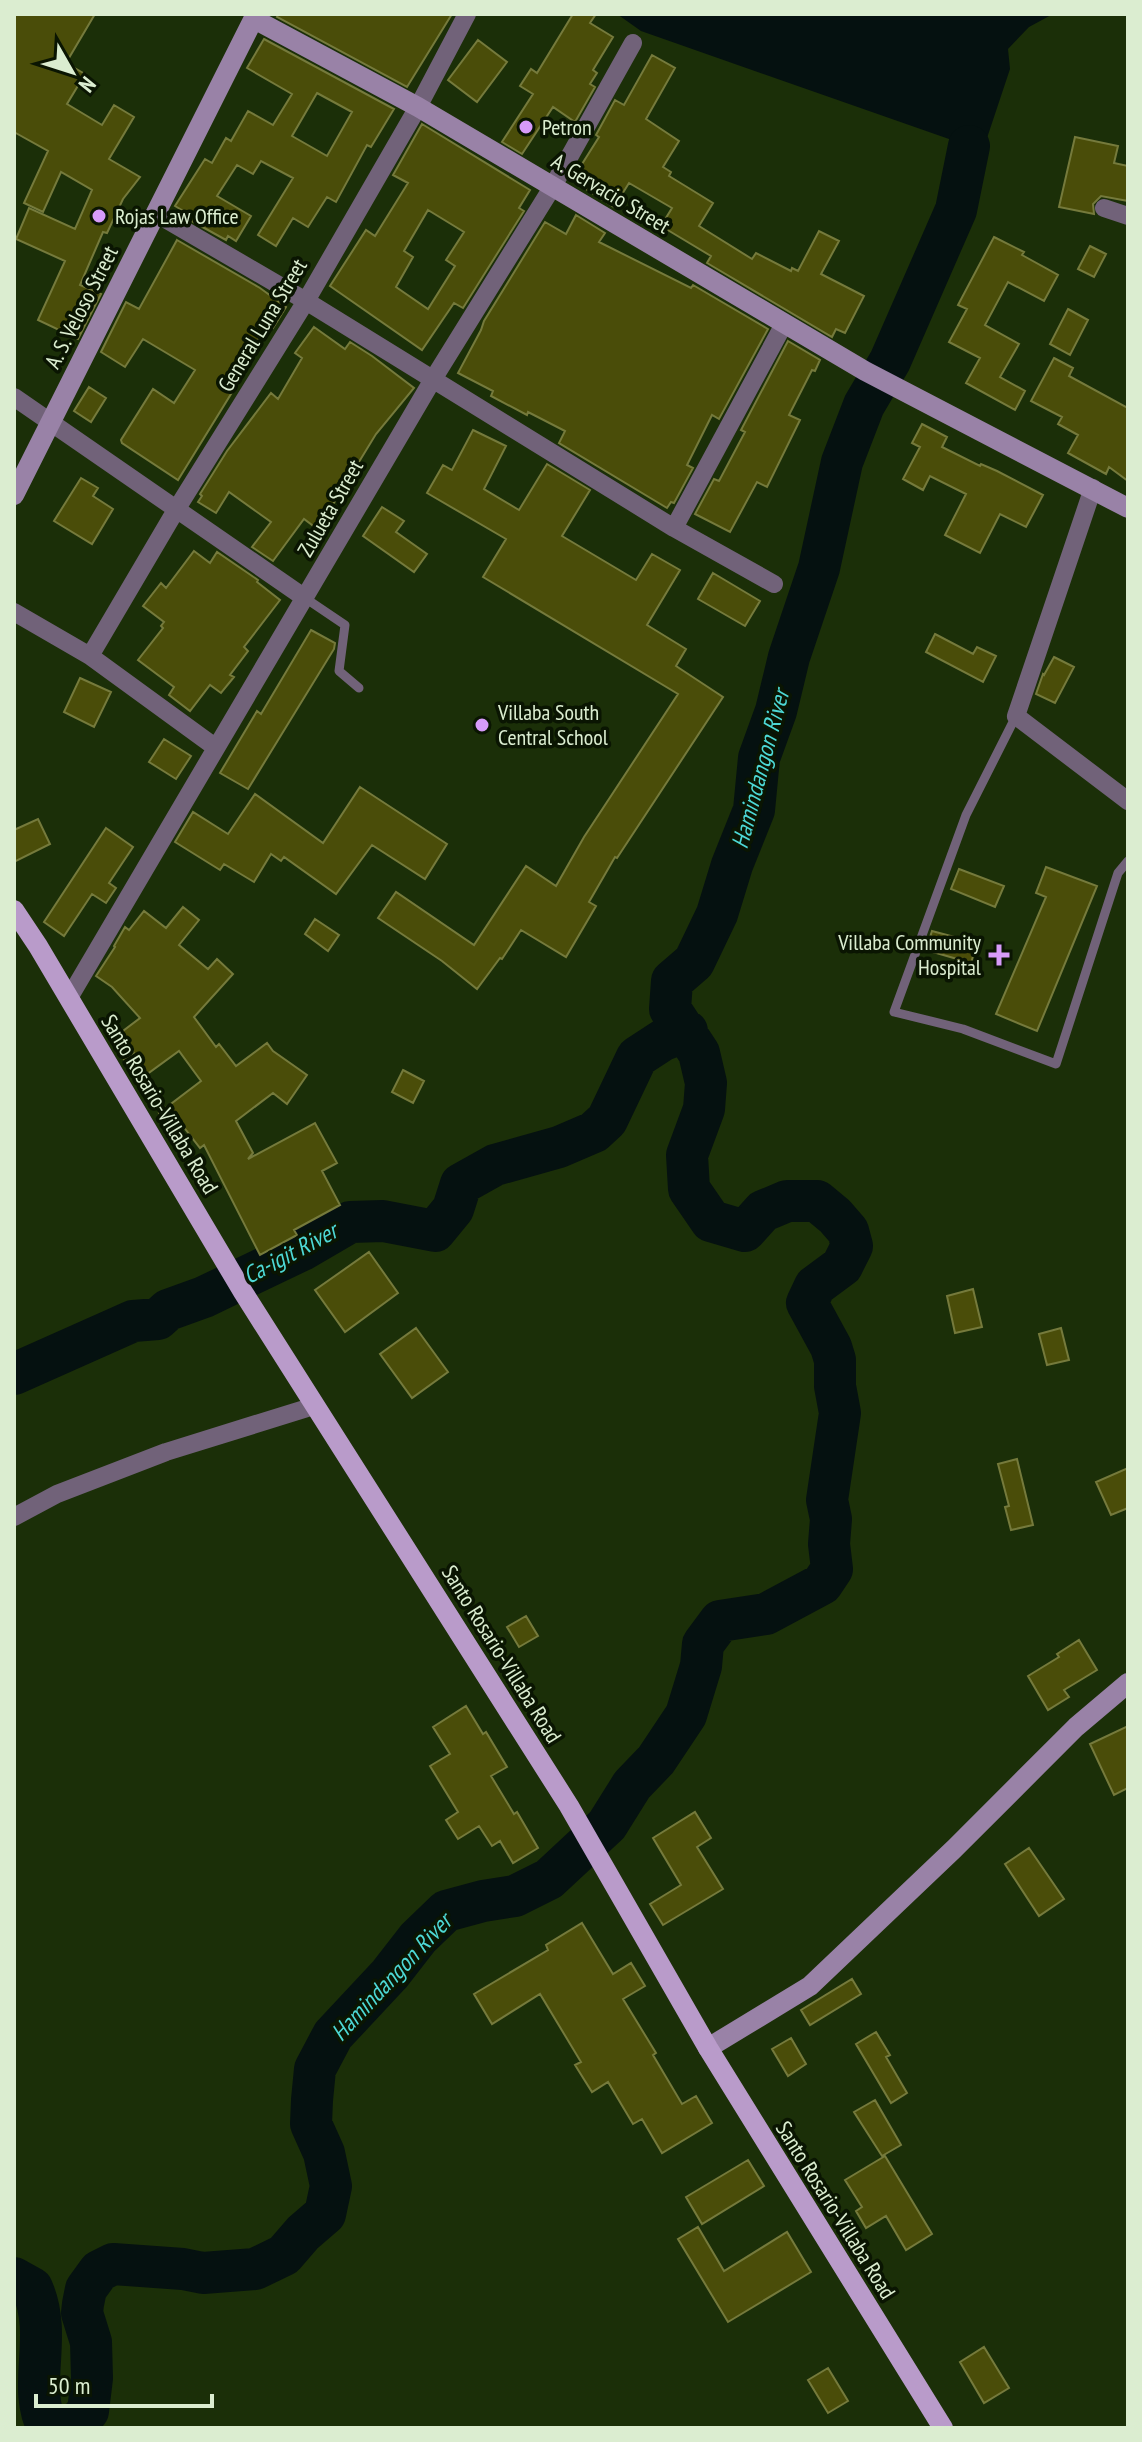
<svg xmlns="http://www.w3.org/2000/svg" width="1142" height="2442" font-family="'PT Sans Narrow',sans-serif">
<rect width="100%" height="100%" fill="#1b2f08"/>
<path fill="#051110" d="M617,14h436l-24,13 -21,22 2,20 -24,72 -17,5 -328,-115z"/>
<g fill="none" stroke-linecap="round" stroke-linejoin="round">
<path stroke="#051110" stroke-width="42" d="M14,1374l119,-53 25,-2 10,-9 36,-13 98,-47 48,-28 33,-1 52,10 18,-22 8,-25 34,-19 64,-18 35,-15 13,-12 30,-63 26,-17 24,-9
M14,2278l18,10c22,49 -6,98 16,140
M73,2428l15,-17 4,-33 -1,-36 -9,-29 1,-9 3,-15 13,-18 14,-7 70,5 20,4 52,-4 29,-14 19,-22 22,-19 6,-28 -7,-33 -13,-29 1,-24 3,-31 18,-34 57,-61 28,-36 28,-27 37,-10 32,-5 34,-17 58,-54 25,-40 24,-25 30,-45 15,-49 2,-22 17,-23 46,-7 56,-30 10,-15 -3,-25 2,-25 -4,-19 13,-87 -5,-27v-26l-4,-13 -24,-44 8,-17 27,-20 10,-20 -4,-15 -13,-15 -18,-15h-30l-24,10 -18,20 -34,-10 -22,-32 -2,-34 17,-46 2,-26 -7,-30 -29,-44 2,-28 22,-19 23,-48 15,-49 22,-55 5,-52 17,-47 13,-54 30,-89 23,-106 22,-57 26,-44 66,-151 13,-64"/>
</g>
<path fill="#4a4d09" stroke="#757a3c" stroke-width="2" fill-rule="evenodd" d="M14,14h81l-29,49 19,11 -18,30 35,21 12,-20 20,12 -25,42 31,18 -17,22 -16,34 -4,-1 -23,53 21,9 -23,45 -40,-19 27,-59 -49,-22 13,-31 46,21 17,-39 -31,-18 -18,40 -19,-9 24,-52 -34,-19z
M279,14h173l-45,73 -130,-70z
M573,14h23l-6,9 23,14 -20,33 4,3 -7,11 5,3 -20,35 -22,-15 -31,47 -20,-12 31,-48 -13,-8 11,-17 6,4z
M264,39l130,70 -23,38 -4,-2 -31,57 -9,-5 -19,30 -15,-9 -17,28 -18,-11 35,-57 -32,-17 -8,13 -16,-9 -20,31 34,20 -15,25 -8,-5 -2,4 -38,-21 2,-4 -15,-9 30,-47 7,4 14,-25 5,3 17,-30 25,14 19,-31 -45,-26zM317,93l35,19 -25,44 -35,-20z
M478,40l29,22 -30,40 -29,-22z
M652,55l23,13 -29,51 33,22 -16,26 8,5 -2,4 44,27 -14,23 53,33 4,-6 35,18 1,-3 6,3 21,-40 20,10 -18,33 43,22 -19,37 -9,-4 -4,8 -125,-74 4,-7 -50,-30 11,-18 -43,-25 -15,24 -42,-27 27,-43 -3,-2 19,-35 9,5z
M422,124l108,66 -11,18 5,3 -61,97 -9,-5 -32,47 -92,-64 36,-56 9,6 33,-53 -15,-8zM428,210l36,22 -18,28 9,6 -27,43 -32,-22 17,-30 -9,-6z
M1075,137l43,9 -4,17 14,3v35l-27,-5 -8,8 1,10 -35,-7z
M576,215l29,18 -6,9 92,46 2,-3 75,44 -49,90 -7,-4 -25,50 6,3 -19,35 -3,-1 -4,6 -108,-65 6,-12 -37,-19 -1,3 -36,-19 2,-5 -35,-18 23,-43 3,-9 61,-99 21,12z
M994,237l30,15 -2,3 36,20 -14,26 -36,-19 -23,43 34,19 -19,33 25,14 -10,19 -49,-27 14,-25 -31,-16 18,-33 -9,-4z
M177,240l83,48 26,19 -13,21 -6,-3 -25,40 5,3 -69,112 -56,-37 -1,-3 32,-51 21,14 21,-33 -52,-31 -18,28 -24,-15 25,-50 13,7z
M1090,246l16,8 -12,23 -16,-8z
M1068,309l20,11 -18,35 -20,-11z
M314,327l31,22 5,-7 22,14 42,32 -38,46 -44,72 4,3 -16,22 -16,-12 -31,42 -21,-14 19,-25 -42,-30 -13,21 -18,-11 4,-6 -2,-2 27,-43 44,-58 7,6 24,-41 -7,-5z
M788,341l32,19 -5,11 -3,-1 -23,45 11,5 -33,67 -10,-5 -27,50 -35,-18 19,-35 5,2 26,-49 -4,-2z
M1054,358l19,10 -4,8 59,32v73l-19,-14 -3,7 -38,-21 10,-18 -20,-11 4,-7 -31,-16z
M89,387l17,11 -15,24 -17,-11z
M922,424l25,13 -5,10 38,19 1,-2 16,7 46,24 -17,32 -26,-13 -20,39 -35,-18 21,-41 -36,-18 -7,14 -20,-11 17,-32 -8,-4z
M473,430l33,16 -22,43 35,21 28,-46 43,26 -28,46 74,44 16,-26 28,16 -33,55 39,24 -10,17 47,31 -106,161 -2,-1 -26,45 7,4 -30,51 -45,-27 -19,29 -2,-1 -23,31 -35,-28 -64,-43 18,-26 78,53 52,-79 30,20 28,-49 94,-143 -195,-117 23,-38 -79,-46 16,-28 9,5z
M81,478l17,10 -5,8 20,13 -21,35 -38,-23z
M382,507l22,14 -8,11 31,22 -13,18 -51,-36z
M194,551l16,12 7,-11 41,28 -1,2 23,18 -36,47 4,4 -18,24 4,2 -13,16 -11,-8 -20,26 -21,-16 5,-8 -36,-27 25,-32 -2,-2 3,-4 -21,-16 18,-23 5,5z
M713,573l47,28 -15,25 -47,-27z
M311,630l24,13 -1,6 -86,140 -28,-16 37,-62 4,3z
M935,634l38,20 4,-7 19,9 -13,26 -57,-30z
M1054,657l20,10 -19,36 -19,-9 7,-20 1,1z
M80,678l31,14 -17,35 -30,-15z
M164,739l27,17 -15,23 -27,-17z
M360,787l87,57 -22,35 -53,-34 -36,49 -52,-37 -3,4 -10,-7 -17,28 -30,-18 -4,6 -45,-28 18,-30 35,22 27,-40 68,49z
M38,819l12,25 -36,18v-32z
M106,828l27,19 -24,36 7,5 -10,15 -14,-9 -28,42 -20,-14z
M1046,867l51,19 -60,145 -41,-17 50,-117 -10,-4z
M959,869l45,17 -9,21 -44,-18z
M183,907l16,13 -20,25 29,24 9,-10 16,15 -39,43 22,30 3,-3 17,22 31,-23 6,8 34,24 -20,29 -14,-11 -37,28 17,32 -5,6 67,-36 22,40 -15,8 18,34 -46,25 3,5 -37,20 -56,-110 -4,3 -21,-27 -9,6 -11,-14 42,-32 -22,-30 -40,29 -15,-20 10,-7 -15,-19 21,-16 -28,-31 -16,-11 19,-29 -1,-1 11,-19 4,3 15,-19 22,17z
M315,919l24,16 -11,16 -23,-17z
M932,931l45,12 -6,20 -45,-13z
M403,1070l21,11 -11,22 -21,-11z
M369,1252l29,41 -53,39 -30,-42z
M973,1289l9,38 -27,6 -8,-37z
M416,1328l32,44 -36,26 -32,-44z
M1061,1328l8,32 -22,5 -8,-31z
M1017,1459l16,66 -22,5 -6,-23 4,-1 -11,-42z
M1128,1468v40l-17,7 -15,-33z
M526,1616l12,20 -19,11 -12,-20z
M1079,1640l18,30 -33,20 5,7 -21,13 -20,-34 31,-19 -2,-3z
M466,1706l17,28 3,-2 21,35 -16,9 23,38 3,-2 21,36 -25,15 -13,-22 -8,5 -13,-20 -21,13 -12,-19 12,-8 -28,-46 20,-12 -17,-27z
M1128,1726v62l-14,7 -24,-51z
M695,1812l16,26 -14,9 26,42 -60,36 -13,-21 31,-19 -28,-47z
M1029,1848l35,51 -25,17 -34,-52z
M582,1923l31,51 18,-11 14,23 -22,13 33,54 -3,2 29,49 14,-8 16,27 -50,30 -20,-34 -9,5 -25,-42 -16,10 -17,-27 6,-3 -41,-68 -48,30 -18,-30 74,-44 -2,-5z
M852,1979l9,15 -51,31 -9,-15z
M876,2032l14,23 -4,2 21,36 -16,10 -35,-59z
M791,2038l15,26 -18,12 -16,-27z
M875,2100l26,45 -19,11 -28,-44z
M885,2156l47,78 -26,16 -20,-34 -20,12 -10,-17 6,-4 -17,-27z
M748,2160l16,26 -62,38 -16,-27z
M698,2227l26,44 63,-39 24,40 -83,50 -50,-83z
M984,2347l25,41 -25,15 -24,-41z
M828,2368l20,33 -20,12 -20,-33z"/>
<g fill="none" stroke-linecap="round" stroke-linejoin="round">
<path stroke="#716279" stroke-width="9" d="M305,598l40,27 -6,46 20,17
M1016,716l-50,99 -72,197 69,17 93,35 62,-191 10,-12"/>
<path stroke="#716279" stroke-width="18" d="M1104,208l24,8
M155,213l151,88 368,227 100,56
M14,397l291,201
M1093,488l-77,228 112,85
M674,528l110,-204
M14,612l76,44 125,91
M90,656l86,-146 130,-209 112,-194 49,-93
M69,998l363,-617 121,-195 80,-143
M14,1517l43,-23 109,-42 148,-46"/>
<path stroke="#9982a7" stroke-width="20" d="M254,19l164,88 447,264 263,137
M14,495l242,-481
M708,2048l102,-62 144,-137 122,-122 52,-44"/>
<path stroke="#b99bca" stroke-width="20" d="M14,910l24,36 205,346 326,514 139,242 235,380"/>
</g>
<g fill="#d79bf9" stroke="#0a1502" stroke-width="3">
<circle cx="526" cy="127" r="8"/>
<circle cx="99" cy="216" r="8"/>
<circle cx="482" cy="725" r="8"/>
<path d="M995 943h8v8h8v8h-8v8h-8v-8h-8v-8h8z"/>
</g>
<g text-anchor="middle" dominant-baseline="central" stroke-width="7" stroke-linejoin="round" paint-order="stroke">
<g font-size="22" fill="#dbedd0" stroke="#0a1502" text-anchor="start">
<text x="542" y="127">Petron</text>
<text x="115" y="216">Rojas Law Office</text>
<text x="498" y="712">Villaba South<tspan x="498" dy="25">Central School</tspan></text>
<text x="981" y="942" text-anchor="end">Villaba Community<tspan x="981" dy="25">Hospital</tspan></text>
</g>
<g font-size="22" fill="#dbedd0" stroke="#0a1502">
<text transform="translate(611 193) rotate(31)">A. Gervacio Street</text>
<text transform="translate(81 307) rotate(-63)">A. S. Veloso Street</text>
<text transform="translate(262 325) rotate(-59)">General Luna Street</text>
<text transform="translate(330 508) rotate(-60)">Zulueta Street</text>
<text transform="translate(160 1104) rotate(59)">Santo Rosario-Villaba Road</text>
<text transform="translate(502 1654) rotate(58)">Santo Rosario-Villaba Road</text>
<text transform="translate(836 2210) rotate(58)">Santo Rosario-Villaba Road</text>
</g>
<g font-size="24" font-style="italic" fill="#4dd8d5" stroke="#0a1502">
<text transform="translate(760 769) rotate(-75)">Hamindangon River</text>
<text transform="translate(290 1253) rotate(-28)">Ca-igit River</text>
<text transform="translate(391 1977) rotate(-47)">Hamindangon River</text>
</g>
</g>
<rect width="1142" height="2442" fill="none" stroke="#dbedd0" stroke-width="32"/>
<g transform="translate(72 72) rotate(129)" stroke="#0a1502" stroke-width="6" paint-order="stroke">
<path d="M0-6L14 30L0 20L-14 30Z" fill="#dbedd0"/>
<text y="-12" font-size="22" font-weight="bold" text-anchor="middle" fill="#dbedd0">N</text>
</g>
<path d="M36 2394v12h176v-12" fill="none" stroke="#dbedd0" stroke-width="4"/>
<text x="48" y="2394" font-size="24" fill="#dbedd0" stroke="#0a1502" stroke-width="6" paint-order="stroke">50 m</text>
</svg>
